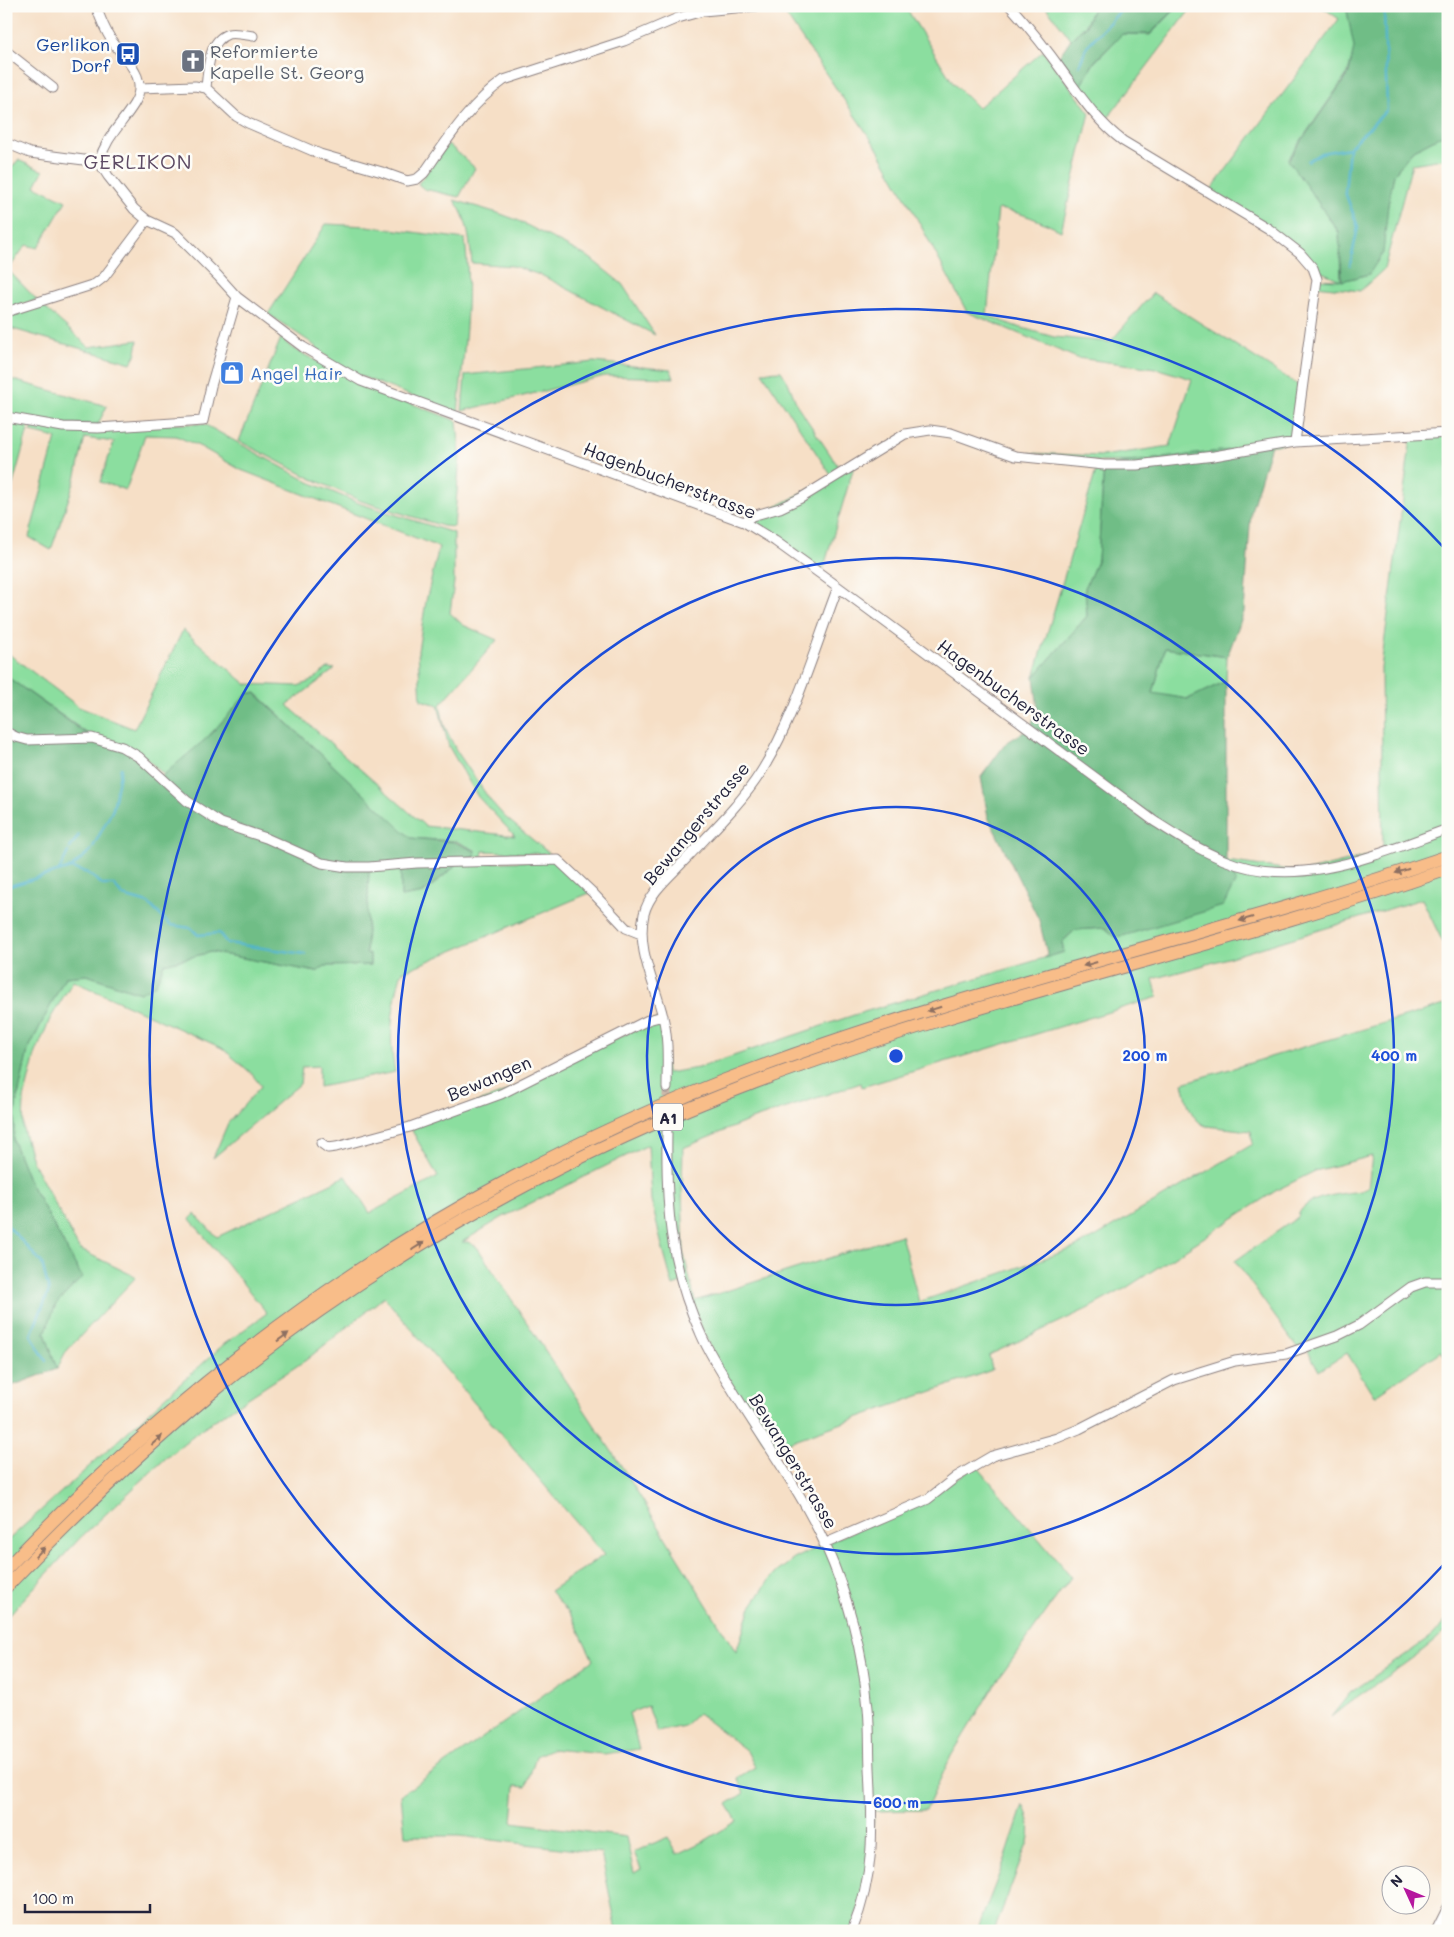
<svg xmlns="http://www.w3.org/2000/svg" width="1454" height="1937" font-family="Mali,sans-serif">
<rect width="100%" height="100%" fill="#fdfcf7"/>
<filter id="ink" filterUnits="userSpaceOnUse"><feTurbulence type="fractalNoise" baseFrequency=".02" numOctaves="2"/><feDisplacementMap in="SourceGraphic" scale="10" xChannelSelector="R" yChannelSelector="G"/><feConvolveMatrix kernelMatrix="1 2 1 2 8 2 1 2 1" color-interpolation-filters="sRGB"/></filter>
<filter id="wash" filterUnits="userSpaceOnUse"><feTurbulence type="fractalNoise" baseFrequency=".0096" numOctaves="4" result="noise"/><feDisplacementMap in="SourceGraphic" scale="20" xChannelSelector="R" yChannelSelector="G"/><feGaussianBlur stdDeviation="1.12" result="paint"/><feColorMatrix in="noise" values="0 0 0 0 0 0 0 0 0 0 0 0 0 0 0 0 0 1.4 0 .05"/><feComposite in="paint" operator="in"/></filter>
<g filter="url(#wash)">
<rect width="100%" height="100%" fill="#f6dfc6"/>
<path fill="#8bde9f" stroke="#56806d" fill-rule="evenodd" d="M817,6h88l48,77 25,25 65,-57 47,62 -29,118c-20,-10 -40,-19 -63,-22l-11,106 28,11 39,11 56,5 43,-49 150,95 -8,54 -124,19 -68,1 -74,-9 73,3 68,-10 22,-67 -37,-11 -78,-10 -110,-46 -53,-99 -37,-65 -96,-140z
M1045,6h49l-9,20 -14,13z
M1179,6h14l-89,117 -26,-33 16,-27 28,-29 28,1z
M1321,6h25l9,41 -7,26 -60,86 51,74 2,48 28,-7 19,-69 6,-31 18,-23 36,-19v26l-36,6 -28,105 -24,22 -44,-5 1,-7 23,1 -25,-11 -12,-17 -93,-61 129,-172z
M448,144l27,24 -16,29 -35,-8 -6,-5z
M18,160l25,11 -8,15 31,15 -28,47 -12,-3 -18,25 29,30 -31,9v-134z
M454,200l44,13 19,7 73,38 32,26 33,51 -112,-59 -30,-10 -41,-3c-3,-24 -3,-43 -18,-63z
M326,224l41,2 98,13c7,59 -2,116 -7,175l-95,-37 -30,-15 -23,-20 -42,-28z
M42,305l47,42 49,-7 -2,13 -5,10 -125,-36v-12z
M281,338l11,10 68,36 97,37 3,34 -6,72 -11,-1 -82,-25 -51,-23 -71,-37z
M594,362l77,8 3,8 -69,-2 -143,35 3,-36z
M781,371l7,11 9,23 43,64 -9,6 -69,-103z
M6,378l101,28 -10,20 -32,-1 -34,-6 -25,90z
M34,424h170l105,58 52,22 93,29v49l-4,31 13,12 34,15 -57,65 4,20 12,25 34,50 15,17 45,37 -67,-3 -1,6h-7v-7l-19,-9 -46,-3 -154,-145h-8l-41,45 -43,37 -19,-18 -21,-11 -33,-10 -85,-60v-24l73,55 55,22 49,-99 63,54 52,2 13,-5 17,-13 7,1 -48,36 138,121 90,10 -37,-39 -29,-50 -11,-42 -17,-5 -3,-49 8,-50 13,-54 -198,-77 -40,-23 -25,-11 -31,-1 -19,55 -26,-8 14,-40 -29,-4 -11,45 -23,67 -22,-13 27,-99 -25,-6z
M1448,433v520l-26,-54 -221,67 -48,13 5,18 -296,90 -1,-4 -113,38 -65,27 -1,40 2,67 11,46 206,-66 18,67 155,-54 21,-11 158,-93 -2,-13 -45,-5c-17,-7 -19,-27 -23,-43l265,-79v357l-7,-10 -67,45 -27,-43 -28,18 -13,-24 -7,3 -64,-89 63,-44c4,-21 45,-23 63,-26l7,-3 4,-32 -57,15 -38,19 -151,98 -39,21 -98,46 3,15 -223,79 -48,-78 -40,-88 -8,3 -10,-36 -12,-50 -3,-55 -145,72 -41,25h6l9,5 145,220 114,185 15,-45 21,-31 22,-17 30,-15 104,-45 48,-34 95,112 -76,107 -44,72 -25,54 -53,1 -1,48 -20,72h-235l-16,-78 -142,-17h-54l-4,-41 192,-135 -20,-42 -23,-27 54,-36 -220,-258 -78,63 -105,69 -35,29 -86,80 -74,80v-76l217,-197 44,-32 -77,-94 5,-5 22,23 129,-61 24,37 68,-36 -28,-50 91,-33 162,-78 4,57 31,-5 156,-53 210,-63 -2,-10 13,-12 30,-2 121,-67 79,11 78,-20 -2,-184 30,-231zM648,1706l9,26 27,-6 14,-13 49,38 8,16 -18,11 7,15 -17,11 10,17 -31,19 -29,14 -9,-17 -34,15 7,17 -7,4 -8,-36 -114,-15 3,-36 11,1 10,-31 15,-7 53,5 35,-5 -10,-36z
M1098,464l6,1 -6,94 -13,29 2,28 -53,61z
M854,466l-31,104 -68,-47 -1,-5z
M1165,648l62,9 -1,24 -38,18 -35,-5z
M558,860l34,32 -190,80c-10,33 -14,65 -7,100l-76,15v-21l-17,1 -2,17 -87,74 15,-35 33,-37 -10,-13 -29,-25 -149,-67 -23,38 -15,36 -11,44 -1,30 9,32 47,88 57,28 -64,68 -7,8 -8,16 -12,-36 11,-29 26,-27 -54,-98 -15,-38 3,-35 12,-56 37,-73 22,-2 53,18 16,-9 8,-20 47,-12 105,20 9,-6 45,-1v-11l-4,-1 3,-84 32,-3v31l23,-4 30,-26v-3z
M1448,1619v10c-36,34 -80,57 -117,88l19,-24 81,-56z
M1023,1805c7,13 8,23 5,37l-34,89h-17l30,-77z"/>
<path fill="#70bd86" stroke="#497060" d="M1094,6h84l-28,28h-28l-28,28 -17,30 -22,-30 16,-23 15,-13z
M1346,6h102v126l-36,19 -18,23 -6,31 -5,48 -14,21 -27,7 -3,-49 -51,-72 61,-87 5,-26z
M1271,445l-20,66 -7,101 -17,45 -62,-9 -12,45 35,6 38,-18v180l10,20 -13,25 -107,32 -11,-10 -30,2 -13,12 2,10 -19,6 2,-5 -8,-33 -51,-103 -7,-40 25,-34 24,-15 8,-19 -4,-32 53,-61 -2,-28 13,-29 6,-94z
M6,676l86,62 30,9 39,30 47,-40 40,-44h7l156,145 44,4 20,9v7h-21v9l-31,26 -22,4v-33l-32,3 -3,86 4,1v11l-45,1 -8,6 -106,-20 -47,12 -8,20 -16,9 -53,-18 -22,2 -37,73 -12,56 -3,35 15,38 54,98 -26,27 -11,29 12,36 -51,19z"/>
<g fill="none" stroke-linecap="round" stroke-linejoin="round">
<path stroke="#4fb4ce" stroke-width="2.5" d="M1079,66l8,-20 38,-40
M1308,161l13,-8 28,-5
M1350,265l8,-38 -13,-35 4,-44 38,-38 -3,-104
M93,847l20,-38 8,-41
M70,848l9,-13
M71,868l20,-18
M59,871l9,-19
M6,887l65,-19 17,5 15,12h11l9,11 25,7 22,22 21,3 7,7 21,-2 8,10 78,11
M6,1215l1,10 35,38 7,28 -18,44 15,26"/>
</g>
</g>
<g filter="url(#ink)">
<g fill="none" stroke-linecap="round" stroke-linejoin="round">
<path stroke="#ccb9aa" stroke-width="9" stroke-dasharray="9 4.5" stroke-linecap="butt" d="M667,1088v44"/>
<defs>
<path id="minor" d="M96,6c4,12 9,24 16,35 13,19 38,37 22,63 -13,21 -28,33 -35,58
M1010,6c20,22 38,45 55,69 18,25 34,48 58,66l146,88 31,24 13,15 4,11 -22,163
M6,51l47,37
M140,88l55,-2 11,2 30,28 12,7 72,31 62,18 25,9 10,-2 7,-6c23,-33 46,-69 80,-93l120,-39 54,-23 25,-7 54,-5
M206,88c2,-18 2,-47 22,-54 7,-2 18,1 25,2
M6,143l24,10 69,9
M99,162l9,14 26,33 13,11 28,13 43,43 19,21 66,50 58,34 383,141 31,19 47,34 332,246c22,14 45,29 70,39 75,31 153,-6 224,-31
M6,312l89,-28 9,-7 43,-57
M6,417l57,10 35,1 105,-7 8,-35 26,-89
M744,522l8,-6 28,-8 21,-10 104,-64 25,-4 21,3 64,23 89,9h33l77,-9 81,-14 153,-9
M6,732l10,5 11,3 65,-2 30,9 17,10 48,44 34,22 45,15 56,25 25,4h22l48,-4 141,-3 34,32 34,36 15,6
M667,1088c0,-24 2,-47 -4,-71 -8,-34 -27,-67 -19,-103 5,-21 26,-38 41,-54 26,-28 55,-55 76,-88 34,-54 54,-125 77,-185
M667,1132c-1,73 2,132 33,200 9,22 23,42 35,62 31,50 66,97 90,150 23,52 38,108 43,164 2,20 1,40 2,60 3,59 5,107 -18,163
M321,1143l7,5 8,-1 74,-20 91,-33 147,-74 15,-4
M824,1544l104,-45 28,-22 36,-21 65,-18 22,-9 95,-49 61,-19 51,-7 51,-18 22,-11 52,-38 14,-5h23
M1436,1931l12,-24"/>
<path id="highway" d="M6,1569c214,-226 459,-393 751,-501 226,-84 463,-134 691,-212
M6,1587c64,-67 131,-132 203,-192 163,-135 349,-238 547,-313 226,-85 464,-134 692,-213"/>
</defs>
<use href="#minor" stroke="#8c8080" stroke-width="11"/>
<use href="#highway" stroke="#8c8080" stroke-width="14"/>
<use href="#minor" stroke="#fff" stroke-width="9"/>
<use href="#highway" stroke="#f8bd89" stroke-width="12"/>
</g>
<defs><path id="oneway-solid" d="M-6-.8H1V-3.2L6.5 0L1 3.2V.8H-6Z" transform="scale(1.25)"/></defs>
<g fill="#8d7062">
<use href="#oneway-solid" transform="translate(1402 871) rotate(162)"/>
<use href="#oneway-solid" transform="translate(1246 919) rotate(164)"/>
<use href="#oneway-solid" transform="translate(1090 964) rotate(164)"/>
<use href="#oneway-solid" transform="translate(934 1009) rotate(163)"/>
<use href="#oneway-solid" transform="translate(418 1246) rotate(-32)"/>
<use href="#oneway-solid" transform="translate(283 1337) rotate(-36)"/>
<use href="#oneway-solid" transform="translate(157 1440) rotate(-42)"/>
<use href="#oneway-solid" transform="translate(40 1552) rotate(-46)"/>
</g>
</g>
<g fill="none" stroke="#1d4ed8" stroke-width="2.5">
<circle cx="896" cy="1056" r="249"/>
<circle cx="896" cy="1056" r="498"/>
<path d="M1447 1561A747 747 0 1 1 1447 551"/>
</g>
<defs>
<symbol id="bus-square" viewBox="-11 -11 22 22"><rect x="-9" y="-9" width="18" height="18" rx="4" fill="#1a4fb4" stroke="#fdfcf7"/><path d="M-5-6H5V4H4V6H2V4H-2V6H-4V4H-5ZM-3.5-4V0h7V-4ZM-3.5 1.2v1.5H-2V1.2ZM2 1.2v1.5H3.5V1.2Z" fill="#fff"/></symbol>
<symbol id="church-square" viewBox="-11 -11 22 22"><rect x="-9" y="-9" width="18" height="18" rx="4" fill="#6b7280" stroke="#fdfcf7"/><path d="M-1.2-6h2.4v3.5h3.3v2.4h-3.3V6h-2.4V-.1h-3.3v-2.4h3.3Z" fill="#fff"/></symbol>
<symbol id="shop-square" viewBox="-11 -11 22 22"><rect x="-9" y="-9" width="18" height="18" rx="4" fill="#3f7fe0" stroke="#fdfcf7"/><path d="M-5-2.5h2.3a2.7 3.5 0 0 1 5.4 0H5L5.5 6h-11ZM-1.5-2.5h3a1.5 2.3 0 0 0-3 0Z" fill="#fff"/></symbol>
</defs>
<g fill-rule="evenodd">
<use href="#bus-square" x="114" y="40" width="28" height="28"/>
<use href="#church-square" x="179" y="47" width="28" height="28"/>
<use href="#shop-square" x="218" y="359" width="28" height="28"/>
</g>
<g text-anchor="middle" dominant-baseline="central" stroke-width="5" stroke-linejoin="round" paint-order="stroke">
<rect fill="#fdfcf7" stroke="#646373" stroke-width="1" x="653" y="1103.5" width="30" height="27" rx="4"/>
<g font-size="16" font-weight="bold" fill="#22223b">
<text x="668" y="1117">A1</text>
</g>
<g font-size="18" fill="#164399" stroke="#fdfcf7" text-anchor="end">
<text x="110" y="44">Gerlikon<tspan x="110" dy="21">Dorf</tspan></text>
</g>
<g font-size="18" fill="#5b616d" stroke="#fdfcf7" text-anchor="start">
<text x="210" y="51">Reformierte<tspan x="210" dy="21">Kapelle St. Georg</tspan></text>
</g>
<g font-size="18" fill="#366cbe" stroke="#fdfcf7" text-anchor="start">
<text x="250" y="373">Angel Hair</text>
</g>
<g font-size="18" fill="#22223b" stroke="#fdfcf7">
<text transform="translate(670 480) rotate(21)">Hagenbucherstrasse</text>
<text transform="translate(1014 697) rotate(36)">Hagenbucherstrasse</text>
<text transform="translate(696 823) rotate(-50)">Bewangerstrasse</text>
<text transform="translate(489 1078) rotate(-23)">Bewangen</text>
<text transform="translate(794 1461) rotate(59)">Bewangerstrasse</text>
</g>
<g font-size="20" letter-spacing="1" fill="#5e4b64" stroke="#fdfcf7">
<text x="138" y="161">GERLIKON</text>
</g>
</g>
<circle cx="896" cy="1056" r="8" fill="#1d4ed8" stroke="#fdfcf7" stroke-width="2.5"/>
<g font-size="15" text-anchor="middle" font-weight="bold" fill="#1d4ed8" stroke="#fdfcf7" stroke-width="5" stroke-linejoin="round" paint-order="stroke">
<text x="1145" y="1061">200 m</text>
<text x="1394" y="1061">400 m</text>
<text x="896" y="1808">600 m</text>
</g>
<rect width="1454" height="1937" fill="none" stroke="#fdfcf7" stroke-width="25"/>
<g transform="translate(1406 1890) rotate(314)"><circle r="24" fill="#fdfcf7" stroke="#a5a5ac"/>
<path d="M0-4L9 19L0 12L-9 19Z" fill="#b5179e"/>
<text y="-8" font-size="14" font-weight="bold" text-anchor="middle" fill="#22223b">N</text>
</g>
<path d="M25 1904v8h125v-8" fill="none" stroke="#22223b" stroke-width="2.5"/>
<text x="32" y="1904" font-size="15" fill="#22223b" stroke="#fdfcf7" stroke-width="4" paint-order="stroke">100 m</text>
</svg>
